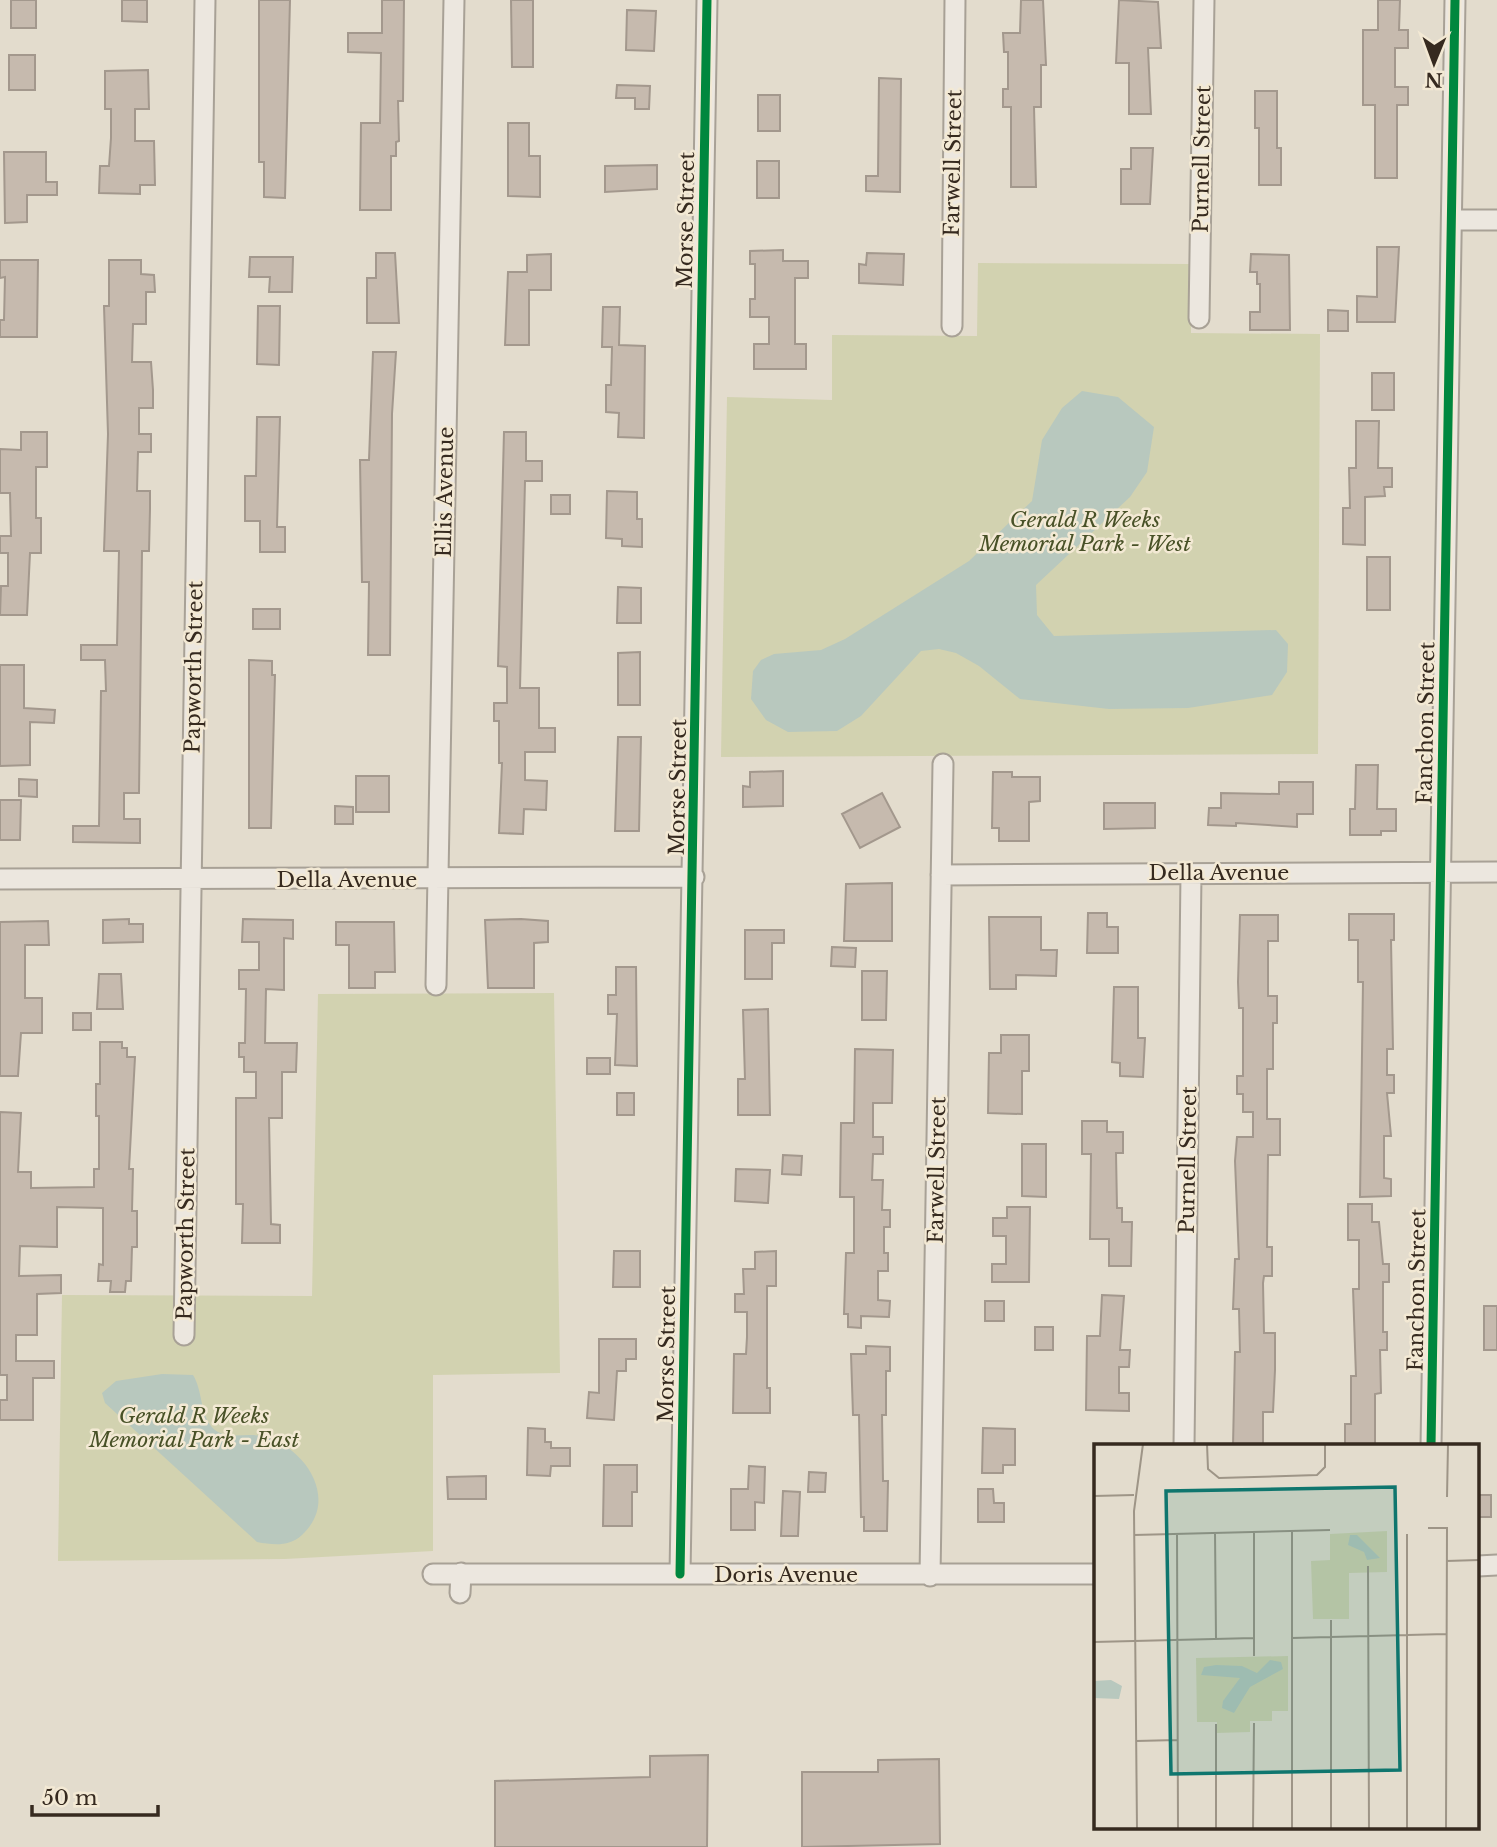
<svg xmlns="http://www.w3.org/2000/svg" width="1497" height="1847" font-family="'Libre Baskerville',serif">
<rect width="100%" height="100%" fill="#e3dccd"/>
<path fill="#d2d2b0" d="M978,263l213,1v69l129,1 -2,420 -597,3 6,-360 105,3v-65l145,1z
M554,993l6,380 -127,2v176l-148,8 -227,2 4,-266 250,1 6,-302z"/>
<path fill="#b8c8be" d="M1082,391l36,6 36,30 -7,45 -17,25 -94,88 1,30 17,21 222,-6 12,14 -1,28 -15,23 -84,13 -79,1 -89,-10 -41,-33 -23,-13 -17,-4 -18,2 -60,65 -24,15 -49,1 -22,-12 -15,-21 2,-28 8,-11 13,-6 47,-4 24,-11 124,-78 63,-60 10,-61 20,-32z
M162,1374l31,1c11,17 6,46 25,57 12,7 29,1 43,4 43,9 80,63 41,99 -13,12 -29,10 -45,7l-152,-139 -3,-10 14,-12z"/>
<path fill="#c6baae" stroke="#a3988d" stroke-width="2" d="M11,0h25v28h-25z
M122,0h25v22l-25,-1z
M259,0h31l-5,198 -21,-1v-35h-5z
M382,0h22l-1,101h-5l1,40 -3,1v14h-5v54h-31l1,-87h19l1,-70 -33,-1v-19h34z
M511,0h22v67h-21z
M1021,0h22l3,65h-5v42h-7l2,80h-25v-80h-8v-18h5v-37h-4l-1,-19h17z
M1119,0l39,2 3,46h-13l3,66h-22v-51h-13z
M1378,0h22l-1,30h9v18h-13v39h13v18h-11v73h-22v-73h-12v-75h15z
M627,10l29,1 -2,40 -28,-1z
M9,55h26v35h-26z
M148,70l1,39h-14v32h19l1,44h-15v9l-41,-1 1,-27h9l2,-28v-29h-6v-38z
M879,78l22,1 -1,113 -34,-1v-15h12z
M617,85l33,1 -1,23h-14v-11h-19z
M1255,91h22v57h4v37h-22v-57h-4z
M758,95h22v36h-22z
M508,123h21v33h11v41l-32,-1z
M1131,148h22l-3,56h-29v-35h10z
M4,152h42v30h11v13h-30v27l-22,1z
M757,161h22v37h-22z
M657,165v24l-52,3v-26z
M1377,247h22l-4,75h-38v-26l20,1z
M783,250v11h25v17h-13v66h11v25h-52v-25h15v-27h-19v-18h5v-35h-5v-13z
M376,253h19l4,70h-32v-45h9z
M867,253l37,1 -1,31 -44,-2v-19l7,1z
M551,254v36h-22v55h-24l3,-73h19v-17z
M1251,254l38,1 1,75h-40v-18h10v-28h-3v-12h-7z
M250,257h43l-1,35h-23l1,-15h-21z
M0,260h38l-1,77h-37v-17h4l1,-43 -5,1z
M109,260h32v14l13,1 1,17h-9v32h-13l-1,38h19l2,28v18h-14v26h12v18h-13l-1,39h13v18l-1,42h-7l-3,242h-15v26h16v24l-67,-1v-16h26l2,-135h5l-1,-31h-24v-15h36l2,-94h-15l4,-117 -4,-128h5z
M258,306h22l-1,59 -22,-1z
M603,307h17l-1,38 26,1 -1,92 -26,-1 1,-24 -13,-1v-27h5l1,-38h-10z
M1328,310l20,1v20h-20z
M373,352h23l-4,62 -2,241h-22l1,-73h-7l-2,-122h9z
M1372,373h22v37h-22z
M257,417h23l-3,110h8v25h-25v-31h-15v-45h11z
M1356,421h23l-1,47h14v19h-8l1,9 -20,1v48l-22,-1v-36h7l-1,-40h7z
M21,432h26v35h-11v51h5v35h-11l-3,62h-27l1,-29h7v-33h-8v-17h11l-1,-43h-10v-44l21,1z
M504,432h22v29h16v20h-17l-5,207h19v40h16v24h-30v28l22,1 -1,29 -22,-1 -1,25 -24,-1 3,-70h-3v-42h-5v-18h13v-36l-9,-1z
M607,491l30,1v27h5v28l-20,-1v-7l-16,-1z
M551,495h19v19h-19z
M1367,557h23v53h-23z
M618,587l23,1v35h-24z
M253,609h27v20h-27z
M640,652v53h-22v-52z
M249,660l23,1v14h3l-4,153h-22z
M0,665h24v43l31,2 -1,13 -24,-1v43l-30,1z
M618,737h23l-2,94h-24z
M1356,765h22l-1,44h19v22h-15v4h-31v-26h5z
M783,771v35l-40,1v-21l7,1v-15z
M993,772h19v5h28v24l-11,1v39h-30v-13h-7z
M356,776h33v36h-33z
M19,779l18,1v17l-18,-1z
M1279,782h34v32h-16v13l-61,-4v3l-28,-1 1,-17h12v-15l58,1z
M882,793l18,34 -40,21 -18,-34z
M0,800h21l-1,40h-20z
M1104,803h51v25l-51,1z
M335,806l18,1v17h-18z
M892,883v58h-48l2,-57z
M1088,913h19v14h11v26h-31z
M1349,914h45v26h-3l2,109h-6v26h7v18h-7l4,43h-7v42l7,1v17l-31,1 3,-215h-5v-42h-9z
M1240,915h38v26h-10v55h9v27h-4v46h-6v50h13v36h-12l-1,92h5v29h-8l-1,7 1,50h11v37l-2,42h-10v34h-30l2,-94h5l-1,-43h-6l2,-50h4l-4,-98 2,-24h16v-25h-10v-18h-6v-18h6v-68h-4l-1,-26z
M989,917h52v33h16l-1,26 -40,-1v14h-26z
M129,919v5h14v18l-40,1v-23z
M243,919l50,1v19l-9,-1v52l-18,-1 -1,54h32l-1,29h-14v46h-13l2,106 9,1v18h-38l1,-39h-7v-106h20v-26h-12v-15h-5v-14h6l1,-54h-7v-19h20v-28h-17z
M521,919l27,2v21l-14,1v45h-46l-3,-68z
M48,921l1,24h-24v53h17v35h-21l-3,43h-18v-154z
M336,922h58l1,50h-20v16h-26v-43h-13z
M745,930h39v13h-12v36h-27z
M832,947l24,1 -1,19 -24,-1z
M616,967h20l1,99 -22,-1 2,-51h-9v-19h8z
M862,971h25l-1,49h-24z
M99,974h22l2,35h-26z
M1114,987h24v51h7l-2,39 -23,-1v-13l-8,-1z
M768,1009l2,106h-32v-36h7l-2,-69z
M73,1013h18v17h-18z
M1001,1035h28v36h-7v43l-34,-1 1,-60h12z
M100,1042h22v6h5v9h8l-6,112h4l-1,42h5v36h-5l-1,34h-5l-1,11h-15l1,-11h-13l1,-17 4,1v-57l-46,-1v40l-37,-1 -1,30 42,-1v18l-24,1v41h-21v26h38v17h-21v42h-33v-20h7v-25h-7v-263l21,1 -3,59h13v16l63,-1v-18h5v-53h-3v-32h4z
M855,1049l38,1 -1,53h-19v34h10v17h-10l-1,26h11l-1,30h8v17h-6v26h4v18h-10v29l12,1 -1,16 -28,-1v12l-13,-1v-13h-4l2,-61h8v-56h-14l1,-74h13z
M587,1058h23v16h-23z
M617,1093h17v22h-17z
M1082,1121h25v11h16v21h-7l1,55h5v14h10l-1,44h-22v-27h-19l1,-85h-9z
M1022,1144h24v53l-24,-1z
M783,1155l19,1 -1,19 -19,-1z
M736,1169l34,1 -2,33 -33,-2z
M1348,1204h24v18h7l4,42h6v18h-6v50h4v18h-7l1,43 -6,1v52h-30v-22h6v-48h5l-3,-87h6v-49h-11z
M1007,1207h23l-1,75h-37v-18h14v-28h-13v-18h14z
M614,1251h26v36h-27z
M776,1251v35h-9v102h3v25h-37l1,-59h12l1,-17v-25h-12v-18h9l-1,-25h12v-17z
M1102,1295l22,1 -4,54h10l-1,17h-10v26h10v18l-43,-1 1,-74h13z
M985,1301h19v20h-19z
M1484,1306h13v44h-13z
M1035,1327h18v23h-18z
M599,1339h37v20h-10v12h-9l-3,49 -27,-2 2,-26 10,1z
M866,1346l24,1v24h-4v44h-4l1,66h5l-1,50h-23v-14h-3l-2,-102h-6l-2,-61h15z
M528,1428l17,1v13h6v6h19v18h-19l-1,10 -23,-1z
M983,1428l32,1v36h-12v8h-21z
M604,1465h33v27h-5v34h-29z
M749,1466l16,1 -1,36 -9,-1v28h-24v-41h17z
M809,1472l17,1 -1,19h-17z
M486,1476v23h-38l-1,-22z
M978,1489h15l1,14h10v19h-26z
M783,1491l17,1 -2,44h-17z
M1478,1495h13v22h-13z
M708,1755l-1,92h-212v-66l155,-4v-21z
M939,1759l1,85 -138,3v-75h76v-12z"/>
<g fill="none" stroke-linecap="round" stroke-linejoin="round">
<defs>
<path id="minor" d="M1452,220h45
M1199,318l5,-318
M952,326l3,-326
M941,875l556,-3
M0,879l694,-2
M436,985l18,-985
M184,1335l21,-1335
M1184,1446l7,-572
M1431,1446l24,-1446
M1478,1566l19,-1
M433,1574h663
M680,1574l27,-1574
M930,1576l13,-812
M460,1593l1,-20"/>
</defs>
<use href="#minor" stroke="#a8a196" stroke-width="23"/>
<use href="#minor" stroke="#ece7df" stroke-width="19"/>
<defs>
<path id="cycleway" d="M1431,1446l24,-1446
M680,1574l27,-1574"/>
</defs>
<use href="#cycleway" stroke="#f3e9d4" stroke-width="13"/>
<use href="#cycleway" stroke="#00873e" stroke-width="9"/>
</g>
<g text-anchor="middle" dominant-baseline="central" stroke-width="5" stroke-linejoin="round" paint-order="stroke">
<g font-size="21" fill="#362a1f" stroke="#f3e9d4">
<text transform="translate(1202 159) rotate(-89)">Purnell Street</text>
<text transform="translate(953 163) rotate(-89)">Farwell Street</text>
<text transform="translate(686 220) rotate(-89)">Morse Street</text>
<text transform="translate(445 492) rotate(-89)">Ellis Avenue</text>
<text transform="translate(194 667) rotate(-89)">Papworth Street</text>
<text transform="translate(1426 723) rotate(-89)">Fanchon Street</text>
<text transform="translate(678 787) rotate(-89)">Morse Street</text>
<text x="1219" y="873">Della Avenue</text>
<text x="347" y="880">Della Avenue</text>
<text transform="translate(1188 1160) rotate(-89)">Purnell Street</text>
<text transform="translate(937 1170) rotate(-89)">Farwell Street</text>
<text transform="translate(186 1234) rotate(-89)">Papworth Street</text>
<text transform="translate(1417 1290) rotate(-89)">Fanchon Street</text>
<text transform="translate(667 1354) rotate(-89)">Morse Street</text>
<text x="786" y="1575">Doris Avenue</text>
</g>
<g font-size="21" font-style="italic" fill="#485127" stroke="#f3e9d4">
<text x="1085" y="520">Gerald R Weeks<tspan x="1085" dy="24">Memorial Park - West</tspan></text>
<text x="194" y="1416">Gerald R Weeks<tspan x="194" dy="24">Memorial Park - East</tspan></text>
</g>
</g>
<g transform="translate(1094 1444)">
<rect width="385" height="385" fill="#e3dccd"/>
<path d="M293,87v41l-38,1v46h-36l-2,-58 19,-1v-26zM194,212v55h-16v10h-22v11l-33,1v-11h-20l-1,-64z" fill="#d2d2b0"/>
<path d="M256,91h7l23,23 -13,2 -3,-8 -16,-7zM176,216l11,2 2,7 -33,18 -16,26 -12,-5 1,-7 17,-23 -39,-3 3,-8 12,-2 26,1 15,7zM17,236l11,6 -3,13 -25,-1v-17z" fill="#b8c8be"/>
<path fill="none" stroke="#9e9587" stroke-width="2" d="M113,0l1,25 11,9 98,-3 8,-8v-23M0,52l40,-1M353,53l1,-53M334,84h19l-1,301M160,87v125M198,87v298M121,88l1,107M83,90l1,295M313,90v295M40,91l196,-5M352,117l33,-1M274,122l1,263M198,194l154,-4M0,198l160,-4M122,280v105M42,297l41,-1M43,385l-3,-318 9,-67M159,385l1,-106M237,385v-209"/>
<path fill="#0f766e" fill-opacity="0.15" stroke="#0f766e" stroke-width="3.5" d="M301,43l5,283 -229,4 -5,-283z"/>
<rect width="385" height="385" fill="none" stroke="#362a1f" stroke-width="3.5"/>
</g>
<g transform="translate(1434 63) rotate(181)" stroke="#f3e9d4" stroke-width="5" paint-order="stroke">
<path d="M0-5L12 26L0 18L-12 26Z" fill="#362a1f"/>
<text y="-10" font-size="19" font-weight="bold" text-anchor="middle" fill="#362a1f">N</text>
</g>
<path d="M32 1805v10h126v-10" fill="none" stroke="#362a1f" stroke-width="3.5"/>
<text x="42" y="1805" font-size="21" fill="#362a1f" stroke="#f3e9d4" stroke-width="5" paint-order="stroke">50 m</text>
</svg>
